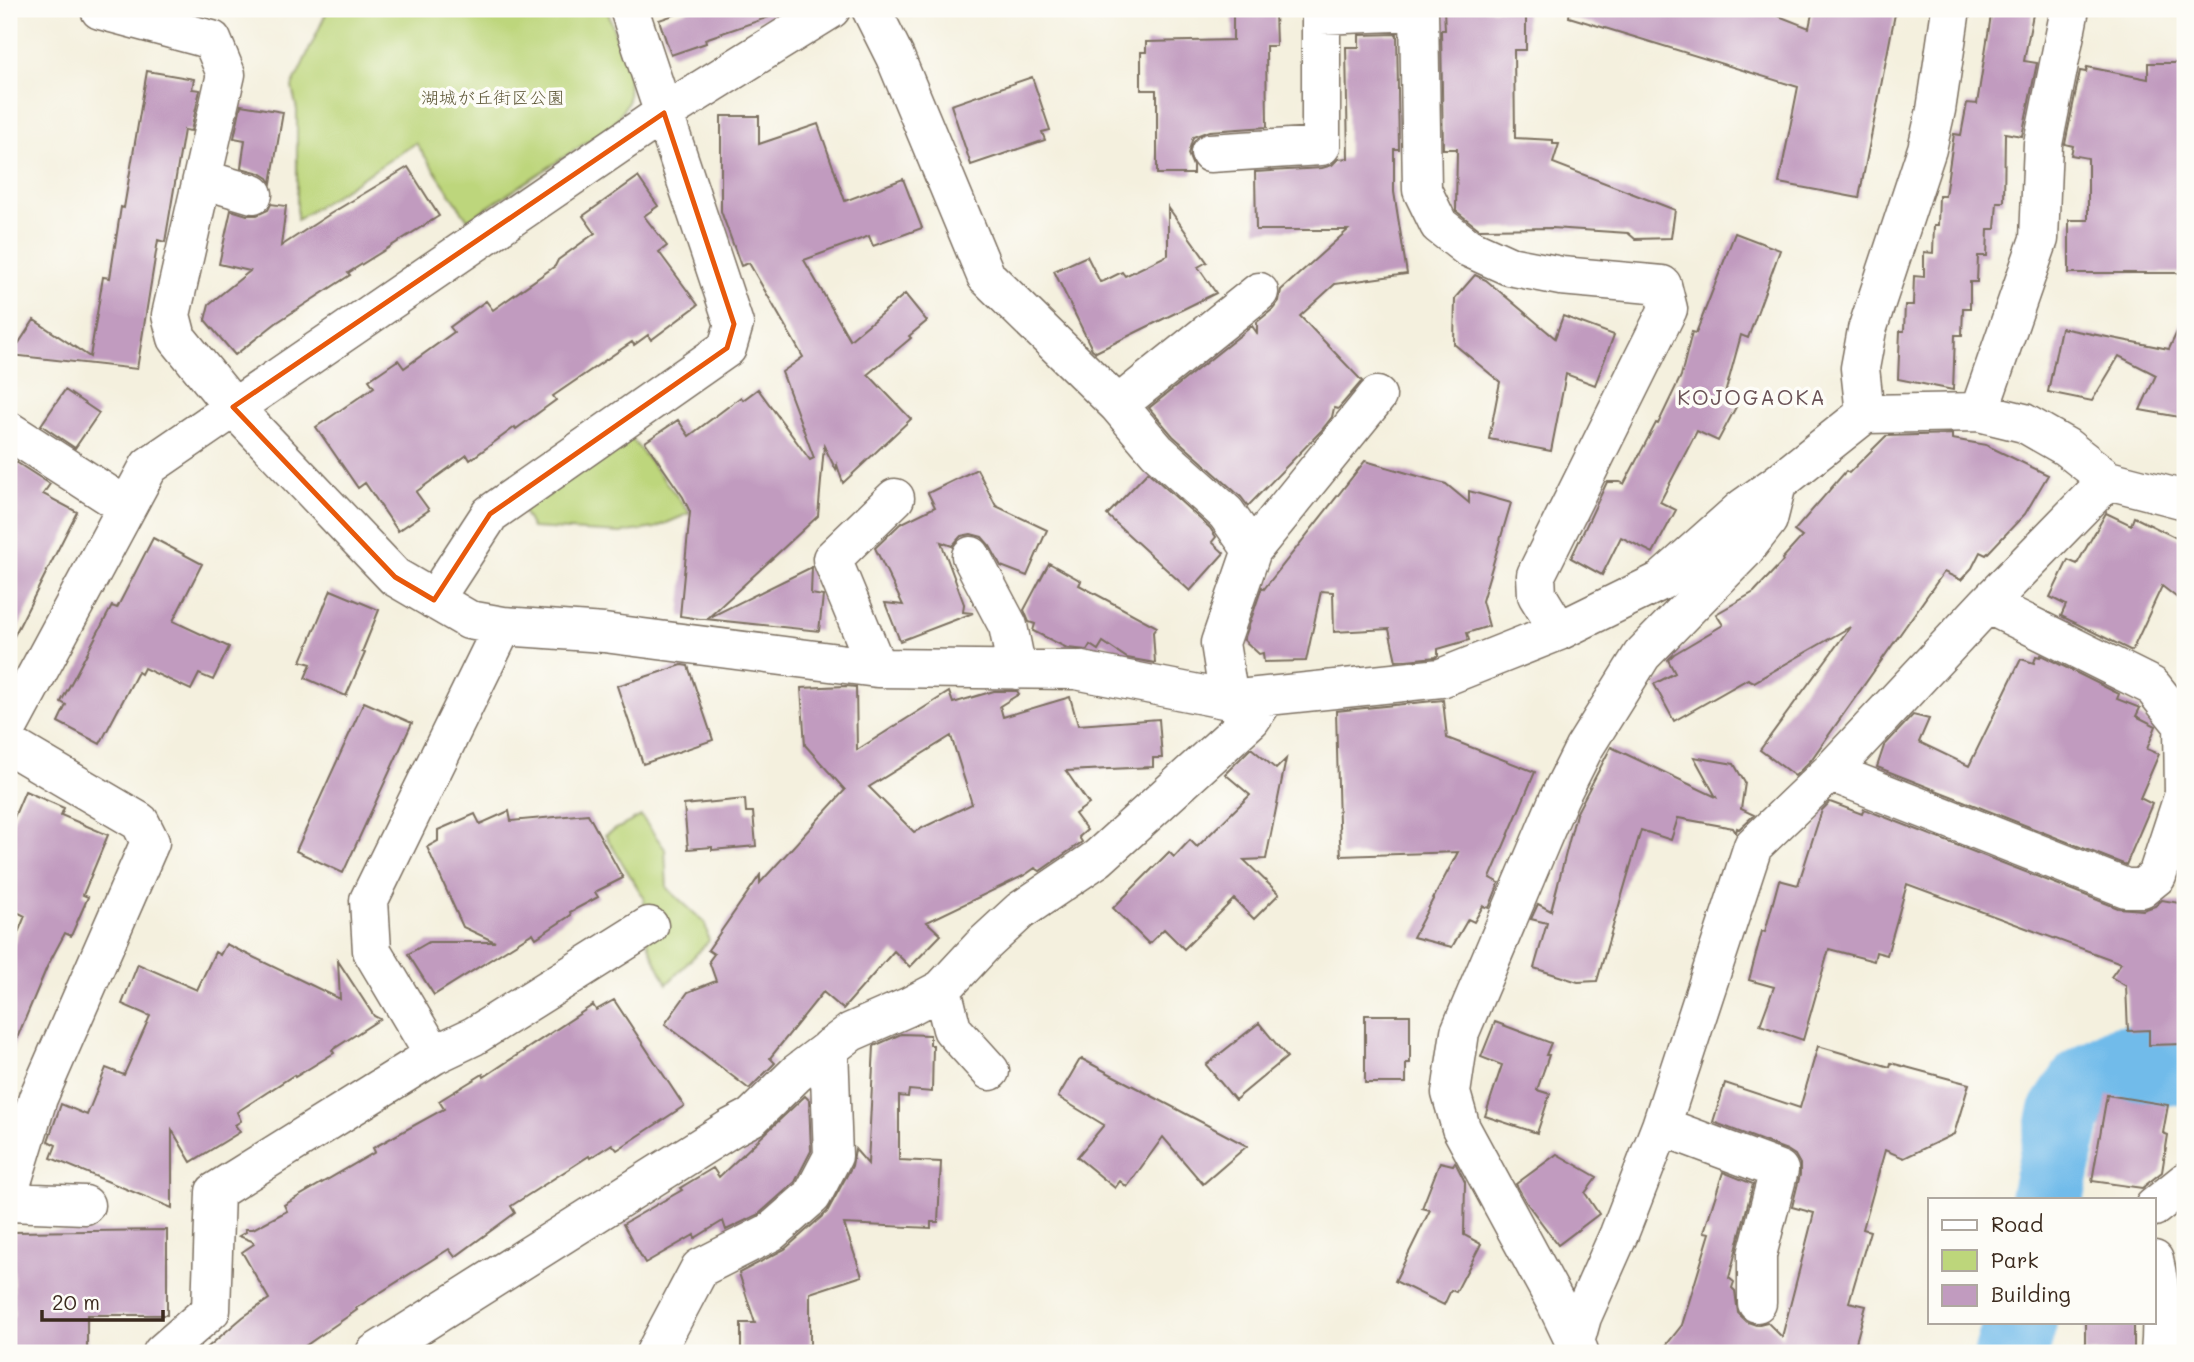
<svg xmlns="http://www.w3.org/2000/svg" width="2194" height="1362" font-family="Mali,'Klee One',sans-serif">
<rect width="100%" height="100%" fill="#fdfcf7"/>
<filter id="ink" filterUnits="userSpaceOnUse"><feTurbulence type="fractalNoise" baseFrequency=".0143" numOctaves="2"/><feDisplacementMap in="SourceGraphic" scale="14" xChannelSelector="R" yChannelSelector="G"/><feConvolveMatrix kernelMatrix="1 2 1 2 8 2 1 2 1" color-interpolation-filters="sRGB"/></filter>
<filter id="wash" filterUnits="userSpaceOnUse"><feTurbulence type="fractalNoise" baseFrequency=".00686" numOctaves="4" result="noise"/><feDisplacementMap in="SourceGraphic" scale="28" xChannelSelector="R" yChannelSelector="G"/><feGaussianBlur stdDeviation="1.57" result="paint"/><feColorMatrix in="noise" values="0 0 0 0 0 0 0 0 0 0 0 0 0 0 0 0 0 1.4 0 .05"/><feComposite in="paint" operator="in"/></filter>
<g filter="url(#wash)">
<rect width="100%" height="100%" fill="#f4f0de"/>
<path fill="#bdd67b" stroke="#7c804c" stroke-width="2" d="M328,9h279l22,67 -1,26 -15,23 -145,95 -52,-77 -119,77v-110l-5,-23z
M629,435l61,78 -35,15 -34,5 -89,-5 -10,-19z
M641,816l24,33 2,39 38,35 4,18 -42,43c-14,-28 -29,-54 -23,-86l-39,-63z"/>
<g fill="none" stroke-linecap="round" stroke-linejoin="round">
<path stroke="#71bbea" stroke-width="74" d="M2047,1199l18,-84 21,-32 36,-21 63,7
M2011,1353l9,-31"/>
</g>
<g id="blocks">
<path fill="#c19bbf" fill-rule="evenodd" d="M691,9h87v5l-73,25 1,4 -35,12 -12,-35z
M1444,9h82v41h-12l1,88 38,2v4h6l-6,19 122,47 -4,28 -36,1 -7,-6 -76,-5 -73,1 -23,-18 1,-62h-14l-2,-119h4z
M1570,9h191l48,19 4,-19h83l-37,189 -80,-15 19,-96 -229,-70z
M1992,9h42l-10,52 13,2 -15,73 -17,-3 -1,69h-7l-2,27h-7l-1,27h-9l-1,26h-7v26h-7l-1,27h-7l-2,55 -55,-11 2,-48h4l1,-26h8l1,-29 10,1v-25l9,1 1,-28h4l1,-29h6l9,-62 7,1 6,-32 10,1z
M1233,11h42l1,35h-10l1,81 -58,4 -16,6 -5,17 5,12v8h-36v-78h-1v-6h-15v-38h5v-10l87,-2z
M1397,34l2,115h-5v43l13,82 -72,10 -35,32 62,65 -24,28 -4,-1 -2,9 -11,14 -73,75 -7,-9 -68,-61 -24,-28 103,-82 5,7v-11l16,-13 6,-8 2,-11 67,-60h-92l-1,-58 67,-4 10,-3 6,-6 10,-1 -2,-111h13v-12z
M2148,63h37v210h-116v-53h19v-62l-17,-3 2,-9 -8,-2 15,-73 6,1 1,-5 61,12z
M147,71l47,8 -2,10 8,1 -9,41 -7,-1 -19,112 -7,-2 -21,129 -126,-14 23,-35 56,37 13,-80 7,1 11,-71 3,1z
M1032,77l18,53 -8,2 3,8 -74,25 -20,-60z
M241,105l42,7 -12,71 -3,-5 -8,-5 -19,-5 4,-28 -11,-2z
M721,116h38v28l59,-20 27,77 58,-22 19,49 -49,18 -4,-10 -65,24 46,80 55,-46 22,27 -18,15 2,2 -43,36 43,45 -68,64 -6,-18 -1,5 -12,-24 -6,70 -111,103h-7l-20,-3 10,-104 -7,-15 -38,-55 33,-22 11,16 52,-39 2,3 15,-11 52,71 4,-2 -32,-86 21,-15 -54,-94 -8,3 -20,-55z
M408,167l31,49 -91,57 2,2 -74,48 -41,32 -30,-35 4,-16 41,-33 -31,-7 12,-54 16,5h10l11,-5 3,-6 15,2 -5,40 49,-32z
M638,177l20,29 -14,10 23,30 -8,6 39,53 -47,35 -3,-5 -14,10 -2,-3 -79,54 3,4 -40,29 -1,-2 -45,33 -3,-5 -51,37 13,18 -31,21 -33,-48 -7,5 -42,-61 58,-40 -5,-7 29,-20 6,8 50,-36 -4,-5 36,-26 7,9 62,-44 3,-6 37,-27 -12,-17z
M1168,207l39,55 -9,5 18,26 -120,59 -4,-3 -38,-78 33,-15 13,26 4,-1 18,-9 3,4 43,-21z
M1735,233l45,17 -32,88 -7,-3 -18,66 13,6 -18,34 -21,-10 -37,71 16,8 -23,43 -32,-16 -19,38 -31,-17 36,-76h13l4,2 32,-61 2,1 23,-48 11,-44 4,1z
M1475,275l11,5 69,58 8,-22 51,19 -19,50 -29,-11 -15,77 -62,-12 11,-57 -46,-38 1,-46z
M2185,315v103l-45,-8 16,-35 -37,-19 -27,45 -44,-9 13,-64 108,21z
M65,390l34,23 -24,35 -34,-23z
M1952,434v5l34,6 62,30 -23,39 -39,41 -6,-3 -8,16 -11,12 -17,-8 -133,188 -16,16 -35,-26 90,-123 -96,55 -6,-3 -74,42 -20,-37 21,-11 -7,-13 6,-6 49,-29 -7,-11 38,-22 29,-31 -1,-2 20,-22 -8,-6 52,-60 3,2 37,-37z
M1365,461l81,23 23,19v-12l42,12 -29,98 7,25 -22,7 2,7 -31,9v6l-2,2 -40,4 -7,-32 -55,3 -1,-40 -12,-1 -15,70 -42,1 -1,-9 -4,1 -15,-14 18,-53 2,2z
M16,462l34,22 -7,10 34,18 -68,134v-173z
M977,469l19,37 51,24 -20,46 -26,-10 -11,-20 -8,-9 -11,-3 -10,2 -9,10 -11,-4 23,62 -1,8 10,1 -73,28 -15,-38 18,2 -28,-57 25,-24 35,-17 -7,-14z
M1148,472l62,56 6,9 -4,5 12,11 -34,38 -83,-76z
M2106,513l25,12 3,-8 51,25v62l-23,-18 -30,65 -71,-35 5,-11 -16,-8 18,-37 9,4z
M153,538l49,26 -29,57 56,26 -16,33 -14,-6 -8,16 -47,-22 -3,6 -3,-2 -38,72 -42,-22 8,-17 -5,-3 51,-96 5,2z
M1049,563l32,18 -2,4 78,42 -4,5 2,31 -28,-5 -24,-16 -5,8 -8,-5 -3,5 -20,-2 -34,-17 2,-7 -6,-2 -5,-12z
M812,567l-1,27 12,2 -4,35 -113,-12z
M331,590l48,20 -17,42 3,1 -19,43 -41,-18 6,-14 -10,-3z
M2041,655l78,39 -2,5 23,9 -4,8 20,10 -9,23 12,5 -19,44 12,6 -26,61 -249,-98 7,-21 29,-31 16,4 -10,23 50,24 52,-107 13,4 2,-7 4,1z
M682,665l6,1 25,74 -70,24 -26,-78z
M846,686l10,1 1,63 92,-58 4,11 41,-12h23l2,3 -19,12 3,11 67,-20 8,28 81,-6 3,39h-9v9l-87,4 23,33 -14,10 12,16 -8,7 3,5 -42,29 -5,-3 -10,7 -98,47 14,13 -31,32 -16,-16 -51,58 -20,-17 -53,66 5,5 -26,26 -84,-65 23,-32 28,-11 -7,-20 5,-7 -6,-4 52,-75v8l85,-93 -40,-45 -4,-57zM951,736l21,68 -58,28 -45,-45z
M1443,700l4,38 88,34 -45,106 9,5 -10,25 -6,-2 -9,16 -6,-3 -16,28 -39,-10 45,-85 -117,4 -2,-32 -3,-113z
M364,702l48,21 -69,150 -47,-22z
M1611,747l105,50 -22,-40 40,7 11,19 -4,26 13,6 -15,14 -2,-1 -1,5 -3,-5 -55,-10 -7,22 -30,-10 -44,151 -19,1 -44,-14 13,-45 -16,-4 7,-15 13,7 25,-97z
M1251,748l25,21 10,-10 -20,100 -22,1 35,34 -25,25 -20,-20 -50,50 -20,-20 -15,15 -36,-36 56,-56 5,5 16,-17 7,7 53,-52 -25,-21z
M25,791l39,17 -3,7 47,20 -25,60 5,2 -17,39 -6,-3 -18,34 -38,90v-102l16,-39 -16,-8v-79z
M745,799l1,13h7l3,34 -44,4v-3l-24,2 -4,-44z
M1830,802l32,12 2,-5 254,99 25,2 12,-4 7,-6 23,4v140l-36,1v-15l-21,1 -2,-45 -15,-9 10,-14 -214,-79 -20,71 -11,-3 -2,9 -45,-12 -26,91 -43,-15 14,-38 -25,-7 13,-49 3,1 14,-52 19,5 24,-75z
M509,811l2,10 77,-7 35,64 -28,14 3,5 -28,15 1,3 -35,23 -3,-5 -99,62 -26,-41 21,-12h66l-32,-15 -36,-80 11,-6v-11l37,-16 5,10z
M226,944l114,55 -2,-38 36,55 6,3 -48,31 2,3 -39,24 -1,-2 -57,37 4,9 -6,4 5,7 -49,30 -19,-32v78l-121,-50 5,-13 -8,-4 13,-37 26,11 19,-47 18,7 26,-59 -28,-12 16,-40 59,26 18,-38 5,3z
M614,1000l70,106 -67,44 -5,-6 -22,14 -1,-2 -78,50 4,7 -60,44 -6,-8 -93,59 1,2 -62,43h-94l42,-36 26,-18 -27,-47 12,-8 -2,-3 -13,-5 7,-4 -1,-3h8l34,-18 -3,-6 91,-53 -2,-4 71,-39 -5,-8 44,-27 1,3 109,-72 3,5z
M1365,1015h45v48h-4v20h-41z
M1495,1022l56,21 -5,12h3l-12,35 13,4 -13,39 -52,-17 17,-51 -21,-8z
M1259,1023l28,34 -52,43 -29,-35z
M901,1034l29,1v10h3l-1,47 -23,-2 -1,7 -9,-1v64l42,2 -3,60h-7v6l-87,-4 18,52 -52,17v52h-3v8h-66v-30h14l-16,-50 46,-24 42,-37 25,-46 3,-17 13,15 6,-118z
M1818,1046l72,21 1,-4 78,21 -15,50 -50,24 -19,-8 -22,79 7,2 -21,71 17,4 -13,47h-193l22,-28 28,-92 -6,-1 19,-60 30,12 -24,94 5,4 -2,6 3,3 3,22 9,9 9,3 11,-3 15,15 32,-124 -22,-6 8,-32v-11l-5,-9 -8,-5 -74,-28 12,-39 75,25z
M1082,1059l30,16 135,71 -44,38 -40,-47 -36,50 -7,-6 -5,7 -38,-31 27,-32 -46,-28 21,-36z
M2107,1095l61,10 -5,28 5,2 -6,37 -20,16 -50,-7z
M805,1096l4,4 2,51 -16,31 -36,32 -33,16 -3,-9 -28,17 -1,-3 -49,28 -22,-39 59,-34 -2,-2 33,-20 6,9z
M1557,1154l40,23 -12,16 14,21 -41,31 -32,-43 -10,-18z
M1440,1162l13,3 2,-3 10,20 -1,53 17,9 -25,48 -5,-2 -7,15 -49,-24 35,-71 -8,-2z
M167,1230v85h-80v38h-78v-37h5l-1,-84z
M2085,1322h49v31h-49z"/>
</g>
</g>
<g filter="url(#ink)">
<use href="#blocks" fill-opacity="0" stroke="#7c6f61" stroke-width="2"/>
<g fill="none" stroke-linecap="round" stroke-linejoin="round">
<defs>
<path id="street" d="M871,9l24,48 91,219 132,129 39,46 69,62 26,37
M100,10l112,30 14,34 -55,241 6,23 56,69 162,170 74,43 34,6 101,7 273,35 199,2 153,30 212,-22 118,-47 102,-50 82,-73 34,-24 88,-70 114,-2 45,11 42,24 42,33 77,20
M1210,153l111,-7v-131l98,-4 3,179 17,35 28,22 42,19 52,10 101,9 6,24 -132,266 1,20 22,36
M202,179l51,15
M1118,405l141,-113
M1979,412l60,-173 4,-95 27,-135
M1865,414l-5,-46 7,-38 60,-181 9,-39 15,-101
M9,431l118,76
M971,556l37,70 9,44
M434,600l56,-86 237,-166 7,-24 -105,-315
M877,668l-45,-109 63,-61
M1229,700l-9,-57 32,-93 125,-154
M9,726l140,-260 515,-353 167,-104
M9,745l131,77 10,20 -112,256 -29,94
M1830,772l296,116h16l15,-12 27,-82 -1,-69 -31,-39 -165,-82
M942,989l10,40 38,42
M434,1055l-62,-104 -3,-51 134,-274
M1661,1126l118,44 -22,85v48
M9,1202l76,3
M2154,1207l31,-25
M2154,1260c7,30 9,62 6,93
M1579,1351l-23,-48 -95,-175 -10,-35 9,-61 99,-234 25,-50 58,-93 101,-103 25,-32 9,-36
M162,1353l49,-43 4,-118 219,-137 40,-19 175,-110
M375,1353l356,-225 21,-11 45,-44 54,-41 57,-25 34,-18 40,-43 38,-35 78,-53 153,-139 15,-22
M655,1353l45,-85 71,-36 41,-36 21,-40 -4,-108
M1572,1353l10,-36 37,-83 42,-108 92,-280 77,-74 157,-168 121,-124"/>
</defs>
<use href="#street" stroke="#7c6f61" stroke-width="41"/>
<use href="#street" stroke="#fff" stroke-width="38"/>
</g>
</g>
<path fill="none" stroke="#e8590c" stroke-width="5" stroke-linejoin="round" d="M664,113l70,211 -7,24 -237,166 -56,86 -39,-23 -162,-170z"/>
<g text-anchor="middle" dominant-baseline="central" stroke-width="7" stroke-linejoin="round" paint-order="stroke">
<g font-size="18" fill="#5c5535" stroke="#fdfcf7">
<text x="493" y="97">湖城が丘街区公園</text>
</g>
<g font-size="21" letter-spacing="2" fill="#6a5256" stroke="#fdfcf7">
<text x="1752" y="396">KOJOGAOKA</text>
</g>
</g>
<rect width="2194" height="1362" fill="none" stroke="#fdfcf7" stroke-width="35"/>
<rect x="1928" y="1198" width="228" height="126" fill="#fdfcf7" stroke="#afa8a0" stroke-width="2"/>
<rect x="1942" y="1220" width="35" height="10" fill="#ffffff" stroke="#afa8a0" stroke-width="2"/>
<text x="1991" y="1232" font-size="21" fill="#3b2a1e">Road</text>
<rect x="1942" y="1250" width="35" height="21" fill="#bdd67b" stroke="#afa8a0" stroke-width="2"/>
<text x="1991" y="1268" font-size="21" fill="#3b2a1e">Park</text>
<rect x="1942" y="1285" width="35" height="21" fill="#c19bbf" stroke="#afa8a0" stroke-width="2"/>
<text x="1991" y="1302" font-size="21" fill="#3b2a1e">Building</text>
<path d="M42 1310v10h121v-10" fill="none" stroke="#3b2a1e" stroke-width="3.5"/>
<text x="52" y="1310" font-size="21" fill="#3b2a1e" stroke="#fdfcf7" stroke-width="5" paint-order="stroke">20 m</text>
</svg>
